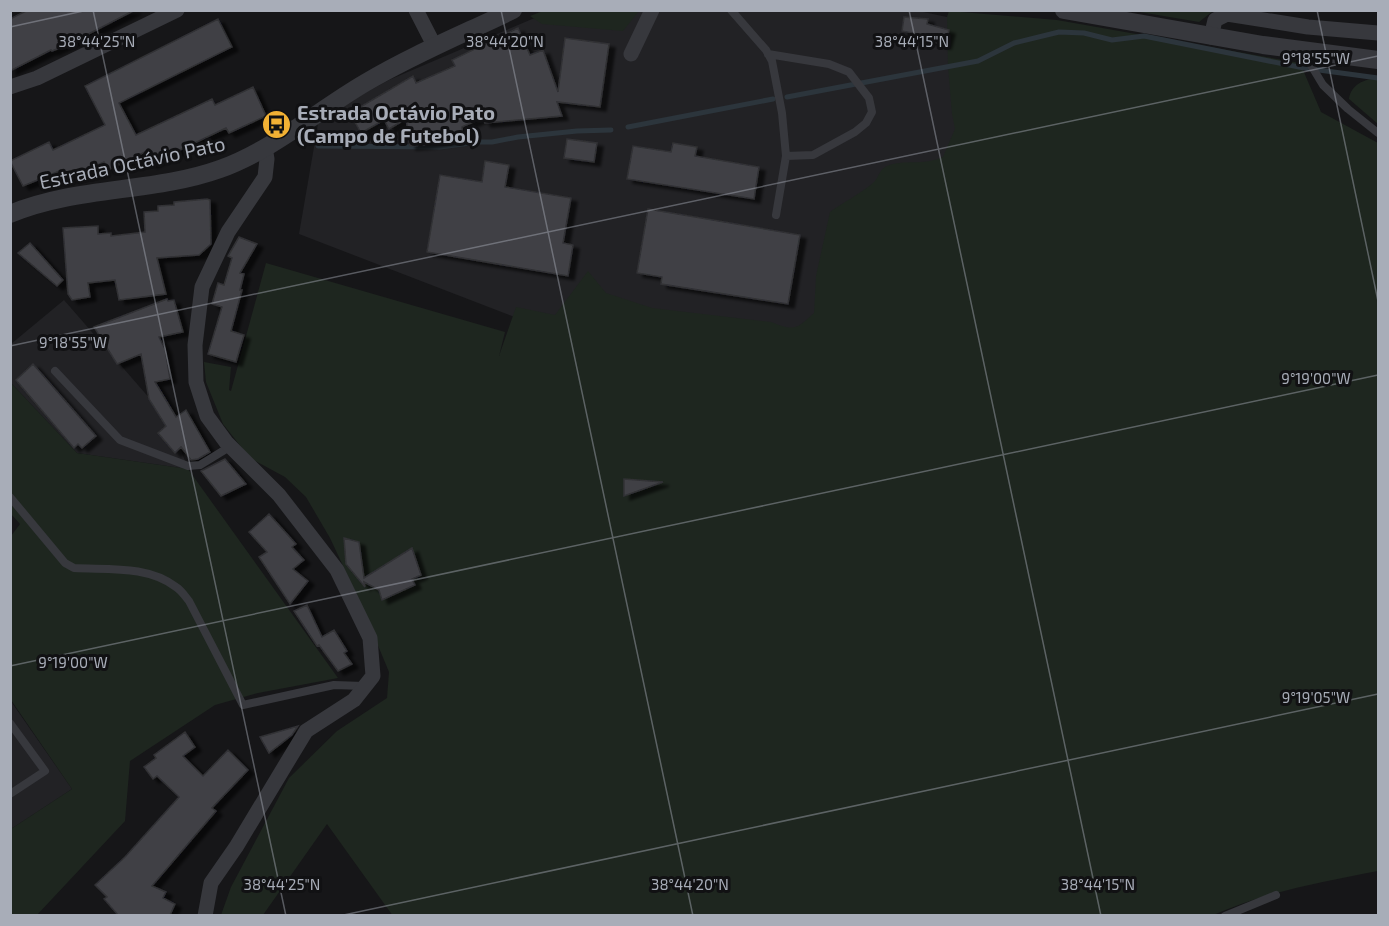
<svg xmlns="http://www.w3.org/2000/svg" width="1389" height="926" font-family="'Exo 2',sans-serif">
<defs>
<filter id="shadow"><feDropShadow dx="6" dy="4" stdDeviation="1.5" flood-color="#0009"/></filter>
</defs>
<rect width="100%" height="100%" fill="#161618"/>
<path fill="#222225" d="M914,10l61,13 4,133 -169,187 -254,-10 -257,-99 20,-116 70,-38 162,-69z
M64,300l121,139 -6,6 9,24 -111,-16 -66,-70v-39z
M10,700l62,89 -61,40h-1z"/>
<path fill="#1e261f" d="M543,11v-1l96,1 -16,20 -81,-7 -12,-8z
M949,11l108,9 243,43 21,49 57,31v728c-56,11 -114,21 -167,45h-818l-66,-92 -64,91h-42l10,-28 58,-109 48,-47 50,-33 2,-26 -29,-70 -30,-64 -24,-41 -21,-20 -35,-19 -27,-34 -17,-42 -2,-20 27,5 -2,23 2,1 35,-128 239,69 -6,24 17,-49 39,8 33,-44 18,22 46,15 119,14c23,9 25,8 43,-9l2,-37 14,-64c14,-10 30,-18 43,-29 6,-5 6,-14 14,-17 17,-7 36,0 56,-9l12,-28 -3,-15 -4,-48 -1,-49z
M1134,11h79l-14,11z
M1378,78v46l-29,-25c2,-15 16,-20 29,-21z
M11,383l66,70 111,16 150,209 -80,15 -43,12 -85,56 -5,60 -88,94h-26v-86l61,-40 -61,-89v-164l9,-12 -9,-10z"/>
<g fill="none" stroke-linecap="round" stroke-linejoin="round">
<path stroke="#2c353c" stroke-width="5" d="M787,97l191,-36 36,-18 45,-11 25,1 28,7 32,-4 160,32 74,10
M628,127l145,-28
M318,146l122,1 38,-5h14l26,-5 59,-6 34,-1"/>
</g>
<path fill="#404145" stroke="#303034" stroke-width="1.5" filter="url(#shadow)" d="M28,10h107l-60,31 -18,8 -5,2 -1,-1 -41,21v-52z
M904,17l24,2 -1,5 22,6 -4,15 -28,-8 1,-3 -16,-3z
M218,19l14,28 -113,56 17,32 76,-36 3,6 38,-18 13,29 -37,17 -3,-5 -75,36 -6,-12 -37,18 -4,-8 -37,17 -5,-9 -39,16 -13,-25 39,-19 4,8 52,-25 -20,-39z
M518,28l12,27 13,-5 15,42 7,-54 44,6 -9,63 -43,-5 5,14 -77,7 -3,-5 -20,9 1,12 -41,6 -12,1 -4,-27 -17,10 -5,-9 -23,13 -11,-20 63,-37 3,7 39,-17 -3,-6z
M567,139l30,4 -3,19 -30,-4z
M673,143l24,4 -2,9 64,11 -5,32 -127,-20 6,-33 38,6z
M485,161l24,4 -4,22 66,11 -8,45 10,2 -5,31 -141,-24 13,-77 42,7z
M207,199l3,1 1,44 -12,11 -42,3 9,36 -47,6 -4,-20 -27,3 2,14 -18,3 -4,-6 -5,-66 35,-2v8l13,-1v3l34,-4 -1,-20 14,-1v-5l16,-1v-3z
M648,209l152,26 -12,69 -127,-20 1,-7 -25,-4z
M239,237l18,7 -17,29 4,1 -4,16h2l-11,41 13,4 -8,27 -28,-8 14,-47 -10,-3 6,-21 6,2 8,-27 -4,-2z
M30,243l33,37 -6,6 -39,-33z
M167,299l1,2 6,-1 9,32 -24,5 6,12 5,30 -15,3 21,35 10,-7 24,42 -12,7 -7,1 -10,-13 -6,6 -17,-20 8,-7 -17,-27 -8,-45 -24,10 -23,-37z
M33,364l63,72 -14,12 -4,-4 -4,4 -58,-68z
M225,459l21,25 -25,12 -20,-25z
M624,479l39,3 -39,14z
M269,514l27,30 -4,3 12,13 -11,9 15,12 -18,23 -31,-47 8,-5 -18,-20z
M344,538l15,4 5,36 48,-30 9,27 -9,4 3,6 -33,15 -3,-10 -15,-8 1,5 -19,-23z
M307,605l15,32 12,-7 13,21 -3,2 8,11 -14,7 -19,-26 -2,1 -23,-35z
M298,726l-6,9 -23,18 -9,-16z
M185,732l10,15 -12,9 20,20 25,-26 20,20 -36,38 4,3 -64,75 14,6 -3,6 12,6 -5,11h-52l-14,-16 3,-2 -12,-12 30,-28 54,-60 -22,-21 -4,3 -9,-12 12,-9 -2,-3z"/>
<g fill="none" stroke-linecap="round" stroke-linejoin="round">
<path stroke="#37383d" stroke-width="8" d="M731,10l35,40 6,11 10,52 4,43 -10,59
M1303,52l20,33 25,24 30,24
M768,54l61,10 20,8 20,26 3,14 -6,11 -11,9 -42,23 -27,1
M55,371l65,69 68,26 12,-1 31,-19
M10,497l55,66 9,5c33,2 74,-3 102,19 5,3 9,9 13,14l54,104 91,-20 30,1
M10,723l35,48 -35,23
M1225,916l51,-21"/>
<path stroke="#37383d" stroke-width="15" d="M416,10l19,37
M1211,37l4,-17 12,-6 81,13 70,6
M631,54l21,-44
M10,87l27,-9 140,-68
M205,916l6,-33 25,-36 70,-116 48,-31 19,-24 -3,-38 -33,-68 -58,-75 -53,-53 -19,-26 -11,-34 -1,-37 7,-58 26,-55 37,-55 2,-18 -2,-12"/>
<path stroke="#37383d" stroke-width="18" d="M1064,10l199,35 115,15
M10,214c67,-28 143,-21 210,-45 53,-19 97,-58 145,-86 47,-28 98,-49 148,-73"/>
</g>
<path fill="none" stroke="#a8adb8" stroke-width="1.5" stroke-opacity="0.45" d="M93,10l193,906M501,10l192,906M909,10l192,906M1317,10l61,291M10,27l78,-17M10,346l1368,-290M10,666l1368,-291M339,916l1039,-222"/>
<defs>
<symbol id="bus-disc" viewBox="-11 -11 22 22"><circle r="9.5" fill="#f2b134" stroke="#111113"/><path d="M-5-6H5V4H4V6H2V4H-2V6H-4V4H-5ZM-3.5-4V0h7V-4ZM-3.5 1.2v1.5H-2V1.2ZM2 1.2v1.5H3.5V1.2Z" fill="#111"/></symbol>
</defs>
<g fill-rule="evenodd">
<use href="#bus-disc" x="260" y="108" width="33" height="33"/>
</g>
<g text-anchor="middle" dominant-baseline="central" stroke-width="6" stroke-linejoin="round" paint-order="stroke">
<g font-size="20" font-weight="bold" fill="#a8adb8" stroke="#111113" text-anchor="start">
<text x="297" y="112">Estrada Octávio Pato<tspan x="297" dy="23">(Campo de Futebol)</tspan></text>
</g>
<g font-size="20" fill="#a8adb8" stroke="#111113">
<text transform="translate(132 162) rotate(-12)">Estrada Octávio Pato</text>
</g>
</g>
<g font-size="15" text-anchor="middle" fill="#a8adb8" stroke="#111113" stroke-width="6" stroke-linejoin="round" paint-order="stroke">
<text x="97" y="47">38°44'25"N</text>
<text x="505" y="47">38°44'20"N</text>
<text x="912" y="47">38°44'15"N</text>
<text x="1316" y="64">9°18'55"W</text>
<text x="73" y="348">9°18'55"W</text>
<text x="1316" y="384">9°19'00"W</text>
<text x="73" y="668">9°19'00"W</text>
<text x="1316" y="703">9°19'05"W</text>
<text x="282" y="890">38°44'25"N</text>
<text x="690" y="890">38°44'20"N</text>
<text x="1098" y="890">38°44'15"N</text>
</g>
<rect width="1389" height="926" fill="none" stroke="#a8adb8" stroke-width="24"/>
</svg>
